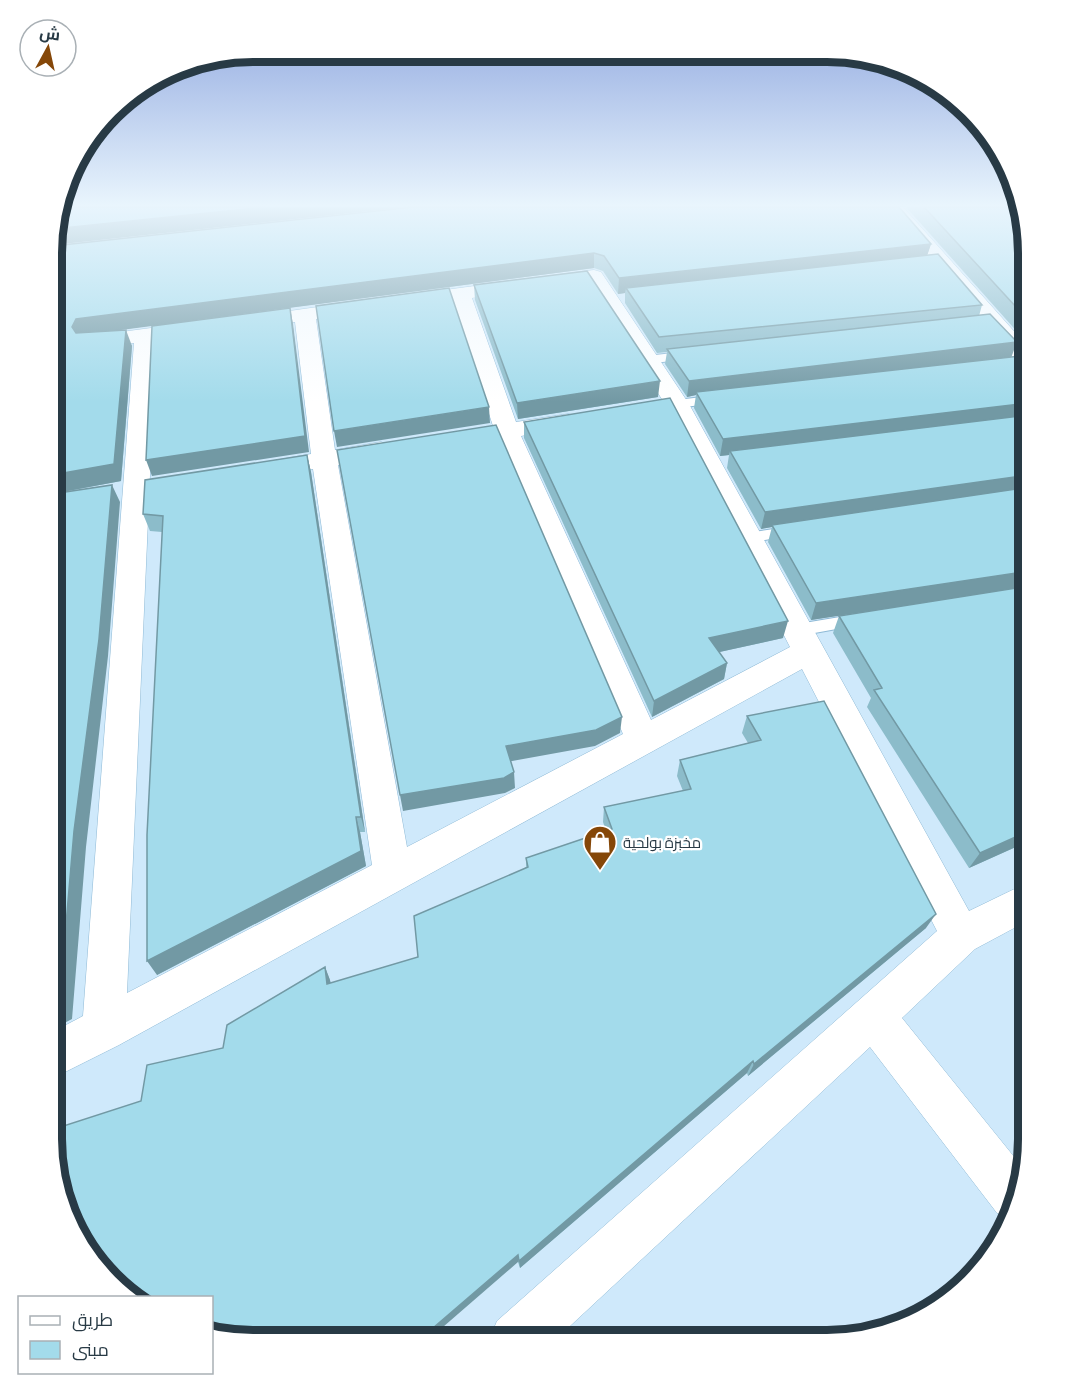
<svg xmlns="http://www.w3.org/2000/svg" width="1080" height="1392" font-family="Commissioner,Cairo,sans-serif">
<rect width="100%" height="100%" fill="#cfe9fb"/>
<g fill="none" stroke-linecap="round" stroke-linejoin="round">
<defs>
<path id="lane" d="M690,351l4,1v6l-47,6 -6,-4 6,-4z
M719,395l5,1v6l-47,6 -6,-4 6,-4z
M794,526l8,5 -3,3 -51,9 -8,-5 8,-5z
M858,614l6,2 2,4 -2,4 -66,12 -8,-6 8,-6z"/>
<path id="street" d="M885,207h18l126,141v20l-8,-2 -35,-38z
M594,270l7,2 88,132 280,507 60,-29v38l-54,29 -73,69 121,150 -17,49 -9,-4 -127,-166 -315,293h-66l8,-19 440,-390 -135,-262 -683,376 -68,34v-46l32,-17 51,-673 -43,5 -8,-1 -3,-5 3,-5 8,-1 105,-14 7,2 4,4 -4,4 -47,8 -29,653 245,-128 -59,-396 -50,8 -9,-3 -4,-5 4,-5 57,-10 -16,-132 -48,6 -7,-2 -4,-4 4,-4 120,-17 7,2 3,4 -3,4 -51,8 19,131 46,-8 9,3 4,5 -4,5 -52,10 69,382 216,-113 -125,-294 -42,6 -9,-2 -3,-5 3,-5 46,-8 -41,-125 -44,6 -7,-2 -3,-4 3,-4 7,-2zM588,283l77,121 125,243 -139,73 -130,-284 56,-10 3,-5 -3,-5 -9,-2 -52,8 -44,-124z"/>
</defs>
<use href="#lane" stroke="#8fbad6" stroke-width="2"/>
<use href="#street" stroke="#8fbad6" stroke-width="1"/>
<use href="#lane" fill="#fff" fill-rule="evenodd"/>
<use href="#street" fill="#fff" fill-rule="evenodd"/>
</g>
<path fill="#8cbcca" d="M906,207h112l11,46v92z
M931,244l-4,11 55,50 -3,11 32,41 18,-2v486l-60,27 -102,-161 4,-9 -38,-65 6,-17 27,-5 -55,9 -43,-78 4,-15 -11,2 -34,-61 2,-13 -9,1 -26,-48 2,-13 -9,2 -22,-33 2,-12 -10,1 -32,-50v-10l-7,1 -15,-23 -9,-3 -476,62 14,16 -11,135 -69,13 1,-248z
M474,285l184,112 -140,22 -43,-119z
M524,422l259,216 -64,14 8,11 -3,16 -72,38 -128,-279z
M307,455l4,17 54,360h-5l6,34 -209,109 5,-443 -12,-1 -7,-17z
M747,716l179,212 -178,148 -1,-3 -227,195 -2,-6 -377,-161 82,-53 102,-81 6,16 87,-26 108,-90v-9l80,-27 -3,-9 1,-15 79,-16 -6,-15 3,-16 68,-17 -6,-10z"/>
<path fill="#7299a4" d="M266,207h141l-354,38v-16z
M931,244l-5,15 -300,29 -1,5 -7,1 1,-16z
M594,253v15l-511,67 -5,8 -6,-16 4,-8z
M290,308l3,16 16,128 -157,24 -6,-16z
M126,330l6,16 -11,135 -69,13v-19z
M1017,342l-6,16 -315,34v3l-9,2 2,-16z
M660,381l-2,16 -140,22 -1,-16z
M1029,403v16l-299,32 -1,4 -9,1 3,-17z
M489,407l1,16 -153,24 -3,-16z
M307,455l4,17 54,360 -4,-15z
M1029,475v16l-257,34v2l-11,2 4,-17z
M112,485l8,17 -12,154 -22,191 -14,172 -21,11v-20z
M1029,571v16l-218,33 5,-17z
M788,621l-5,17 -77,17 3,-17z
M727,663l-3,16 -72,38 2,-16z
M622,717l-2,16 -25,13 -88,16 -1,-16z
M514,772l1,16 -10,5 -102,18 -3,-16z
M356,817l4,15 6,34 -209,109 -10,-14z
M1029,831v10l-60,27 11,-15z
M936,914l-10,14 -178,148 6,-12z
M325,967l5,13 2,17 -5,-13z
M753,1061l-6,12 -227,195 -1,-7z
M518,1255v7l-90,78h-9z"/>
<path fill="#a3dbeb" stroke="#7299a4" stroke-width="1.5" d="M59,207h207l-213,22v-3z
M413,207h486l32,37 -312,34 -15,-22 -10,-3 -518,66 -4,8 4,6 50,-3 -12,134 -62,11 1,-229z
M924,207h94l4,15h-9l11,11 5,20v68z
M938,254l44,51 -323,32 -33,-49z
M587,271l73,110 -143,22 -43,-118z
M449,288l40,119 -155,24 -18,-125z
M290,308l15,128 -159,24 6,-134z
M990,314l27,28 -328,39 -22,-32z
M1029,355v48l-306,36 -27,-47z
M670,398l118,223 -79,17 18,25 -73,38 -130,-279z
M1029,415v60l-264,37 -35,-61z
M496,425l126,292 -26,13 -90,16 8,26 -10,6 -104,17 -63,-345z
M307,455l54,362h-5l5,34 -214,110v-126l16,-319 -20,-2 2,-34z
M112,485l-13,154 -25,192 -15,175 -8,4 1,-516z
M1029,487v84l-213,32 -44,-78z
M1029,586v245l-49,22 -106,-163 8,-2 -43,-72z
M824,701l112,213 -182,150 -1,-3 -234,200 -1,-6 -99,85 -192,-1 -15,-5v-36h-80l-60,-69 -21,-90v-9l90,-29 6,-36 76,-17 4,-23 98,-58 2,17 91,-27 -4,-41 114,-49 -2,-9 86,-29 -8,-22 87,-18 -11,-29 81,-20 -14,-24z"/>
<linearGradient id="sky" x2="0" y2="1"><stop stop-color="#8ba4de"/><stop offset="0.51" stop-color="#e9f5fd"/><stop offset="1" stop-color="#e9f5fd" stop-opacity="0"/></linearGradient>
<rect width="1080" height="402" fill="url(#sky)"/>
<defs>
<symbol id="shop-pin" viewBox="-11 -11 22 30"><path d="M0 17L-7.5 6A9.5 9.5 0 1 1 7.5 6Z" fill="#854708" stroke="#fff"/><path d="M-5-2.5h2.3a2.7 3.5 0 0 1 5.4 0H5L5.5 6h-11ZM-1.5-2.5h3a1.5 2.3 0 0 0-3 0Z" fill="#fff"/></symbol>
</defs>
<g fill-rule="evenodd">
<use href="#shop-pin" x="581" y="823" width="38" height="52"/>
</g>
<g text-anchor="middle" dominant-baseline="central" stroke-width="4.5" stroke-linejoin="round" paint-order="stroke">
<g font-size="15" fill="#283a45" stroke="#fff" text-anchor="start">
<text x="623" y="842">مخبزة بولحية</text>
</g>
</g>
<path d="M0 0H1080V1392H0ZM253 62H827A191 191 0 0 1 1018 253V1139A191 191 0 0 1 827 1330H253A191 191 0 0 1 62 1139V253A191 191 0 0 1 253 62Z" fill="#fff" fill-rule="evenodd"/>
<path fill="none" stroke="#283a45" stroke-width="8" d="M253 62H827A191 191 0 0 1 1018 253V1139A191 191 0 0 1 827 1330H253A191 191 0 0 1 62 1139V253A191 191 0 0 1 253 62Z"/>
<rect x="18" y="1296" width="195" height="78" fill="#ffffff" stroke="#a9b0b5" stroke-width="1.5"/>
<rect x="30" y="1316" width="30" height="9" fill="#ffffff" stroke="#a9b0b5" stroke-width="1.5"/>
<text x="72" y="1326" font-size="18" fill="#283a45">طريق</text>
<rect x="30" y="1341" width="30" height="18" fill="#a3dbeb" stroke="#a9b0b5" stroke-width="1.5"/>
<text x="72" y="1356" font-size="18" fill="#283a45">مبنى</text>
<g transform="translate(48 48) rotate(8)"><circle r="28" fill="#ffffff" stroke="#a9b0b5" stroke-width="1.5"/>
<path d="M0-4.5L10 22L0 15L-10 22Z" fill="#854708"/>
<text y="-9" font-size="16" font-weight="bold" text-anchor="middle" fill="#283a45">ش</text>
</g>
</svg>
